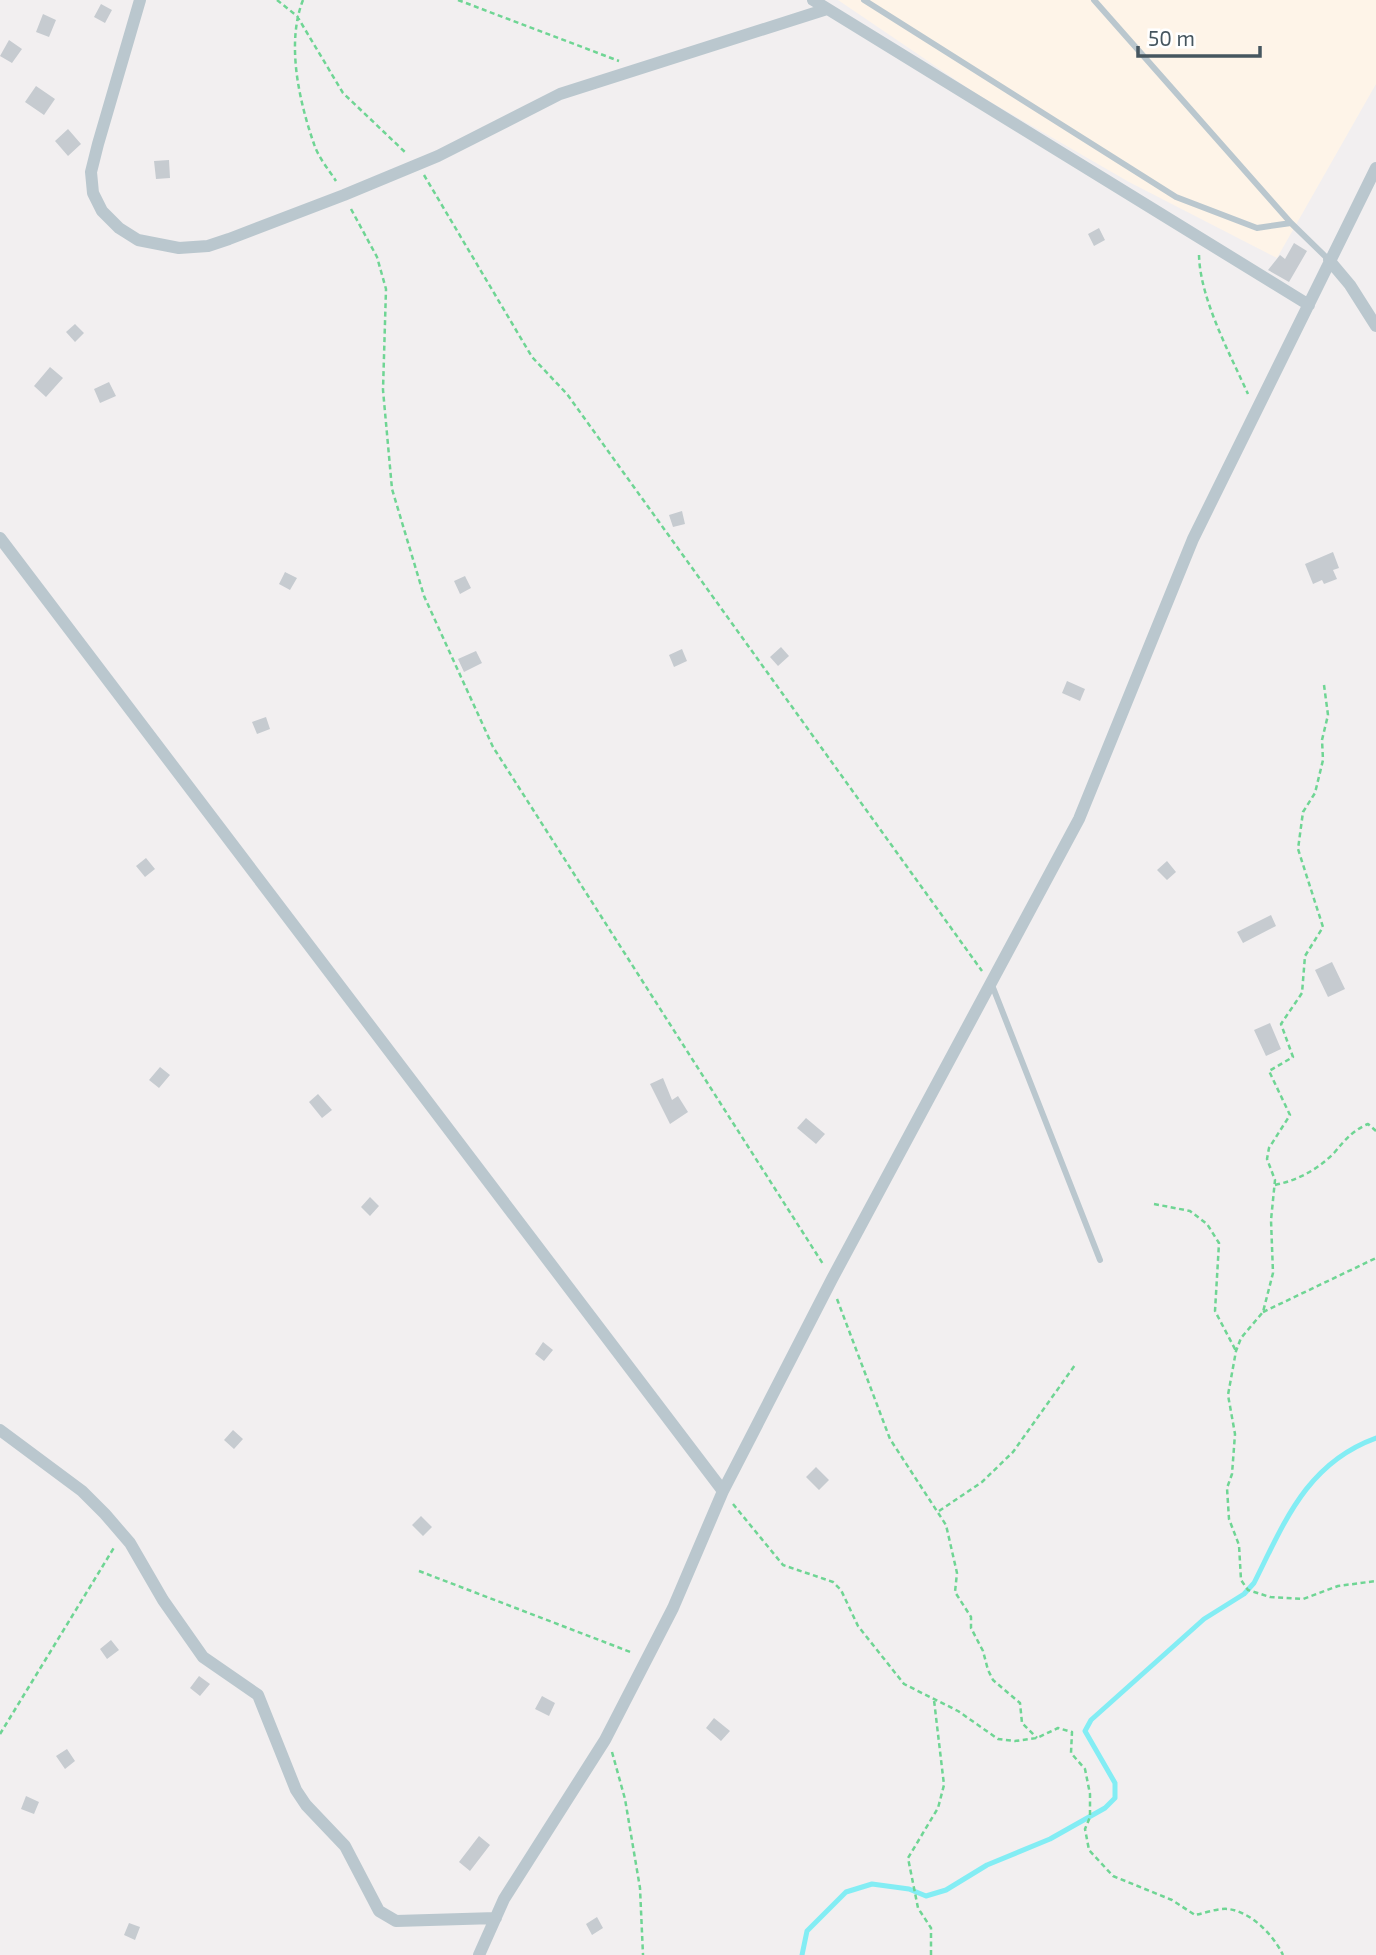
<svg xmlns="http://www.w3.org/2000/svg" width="1376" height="1955" font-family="'Exo 2',sans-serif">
<rect width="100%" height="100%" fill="#f2eff0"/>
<path fill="#fef4e8" d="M838,0h538v84l-99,174 -148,-76 -154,-89z"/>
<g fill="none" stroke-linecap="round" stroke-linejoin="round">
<path stroke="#83edf4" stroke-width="5" d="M802,1955l5,-24 39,-39 26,-8 37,5 17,7 20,-6 41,-25 63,-26 55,-31 10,-10v-15l-30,-52 6,-11 113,-101 40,-25 10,-11c31,-62 53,-120 122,-145"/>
</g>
<path fill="#c6cbd0" d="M101,4l11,6 -7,13 -11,-6z
M43,14l13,6 -7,17 -13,-5z
M9,40l13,9 -10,14 -12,-7z
M36,86l19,13 -11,16 -19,-13z
M68,129l13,15 -13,12 -13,-15z
M169,160l1,18 -14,1 -2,-18z
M1099,228l6,12 -11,6 -6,-12z
M1294,243l13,8 -18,31 -21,-12 12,-15 5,4z
M75,324l9,9 -9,9 -9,-10z
M50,367l13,11 -17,19 -12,-11z
M109,382l7,14 -16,7 -6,-14z
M682,511l3,13 -12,3 -4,-12z
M1333,552l6,16 -6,2 4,9 -13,5 -2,-4 -9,4 -8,-20z
M285,572l12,6 -7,12 -11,-6z
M465,576l6,12 -11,6 -6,-13z
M781,647l8,9 -11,10 -8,-9z
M682,649l5,12 -13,6 -5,-12z
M476,651l6,12 -18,9 -6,-13z
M1067,681l18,8 -5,12 -18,-8z
M266,717l4,12 -13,5 -5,-12z
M146,858l9,11 -10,8 -9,-11z
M1167,861l9,11 -9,8 -10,-10z
M1271,915l5,11 -33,17 -6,-11z
M1332,962l13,27 -17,8 -13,-27z
M1270,1023l11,26 -15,7 -12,-26z
M160,1067l10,8 -11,13 -10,-8z
M663,1078l9,22 6,-4 10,16 -18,12 -20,-40z
M318,1094l14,16 -10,8 -13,-16z
M806,1118l19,16 -9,10 -19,-16z
M370,1197l9,9 -9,10 -9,-9z
M543,1342l10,8 -9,11 -9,-7z
M233,1430l10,9 -9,10 -10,-9z
M816,1467l13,13 -10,10 -13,-13z
M421,1516l11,11 -9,9 -11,-11z
M111,1640l8,10 -12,9 -7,-10z
M199,1676l11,8 -10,12 -10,-8z
M542,1696l13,7 -6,13 -14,-7z
M714,1718l16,13 -9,10 -15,-13z
M67,1749l8,12 -10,8 -9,-13z
M26,1796l13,6 -5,12 -13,-5z
M479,1836l11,9 -20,26 -11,-9z
M597,1917l6,11 -11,7 -6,-11z
M129,1923l11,4 -5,13 -11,-5z"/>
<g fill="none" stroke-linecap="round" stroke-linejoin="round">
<path stroke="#6fd594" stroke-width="2.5" stroke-dasharray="5 3.5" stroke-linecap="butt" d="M277,0l20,16 46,77 64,61
M303,0c-17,43 -4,101 11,144 4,13 15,26 22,37
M458,0l161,61
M424,175l108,182 35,37 415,577
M351,209l26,48 9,32 -3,101 9,99 32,107 69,151 330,517
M1199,255c1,44 31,99 49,139
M1324,685l4,30 -6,25 1,20 -8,33 -12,19 -5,37 25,78 -18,29 -3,37 -21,31 12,33 -24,14 21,44 -21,33 -2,11 8,21 -4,40 2,53 -10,39 -22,26 -5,13 -8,44 7,39 -3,40 -5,14 2,31 10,26 2,35 7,10 22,7 33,2 35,-13 38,-5
M1275,1185c23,-5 42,-15 59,-32 11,-13 18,-22 34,-29l8,7
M1154,1204l36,7 17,13 12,19 -4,68 21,40
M837,1299l53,140 56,86 11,48 -2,19 16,25v11l12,23 5,19 5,10 27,23 2,20 15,15
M1263,1312l113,-54
M733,1504l50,61 50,17 8,8 17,36 46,58 54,27 40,28 17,2 22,-3 21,-10 14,4 -1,21 14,16 5,25v23l-5,12 4,21 24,26 59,24 23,15c10,-2 23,-7 33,-6 24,3 46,27 55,46
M939,1511l43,-29 31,-30 62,-87
M419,1571l214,82
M0,1734l115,-188
M612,1752l13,47 15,89 3,67
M931,1955v-27l-13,-20 -10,-50 30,-50 6,-23 -10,-85"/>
<path stroke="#bac7ce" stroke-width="6" d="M864,0l312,197 81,31 34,-5
M1094,0l197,223 38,37
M992,985l108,275"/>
<path stroke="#bac7ce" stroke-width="12" d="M140,0l-42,144 -7,28 2,21 9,18 17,17 19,12 41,8 29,-2 21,-7 115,-44 94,-39 122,-62 267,-85
M813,0l496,305
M1329,260l21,25 26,41
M0,538l723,953
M0,1430l82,61 23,23 25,29 33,57 40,57 55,38 38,95 10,15 39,41 34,65 17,10 100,-3
M479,1955l25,-56 101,-159 68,-132 50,-117 109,-212 247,-460 114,-280 183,-371"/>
</g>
<path d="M1138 46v10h122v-10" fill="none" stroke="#46565f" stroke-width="3.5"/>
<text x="1148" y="46" font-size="21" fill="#46565f" stroke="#ffffff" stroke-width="5" paint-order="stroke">50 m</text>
</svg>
